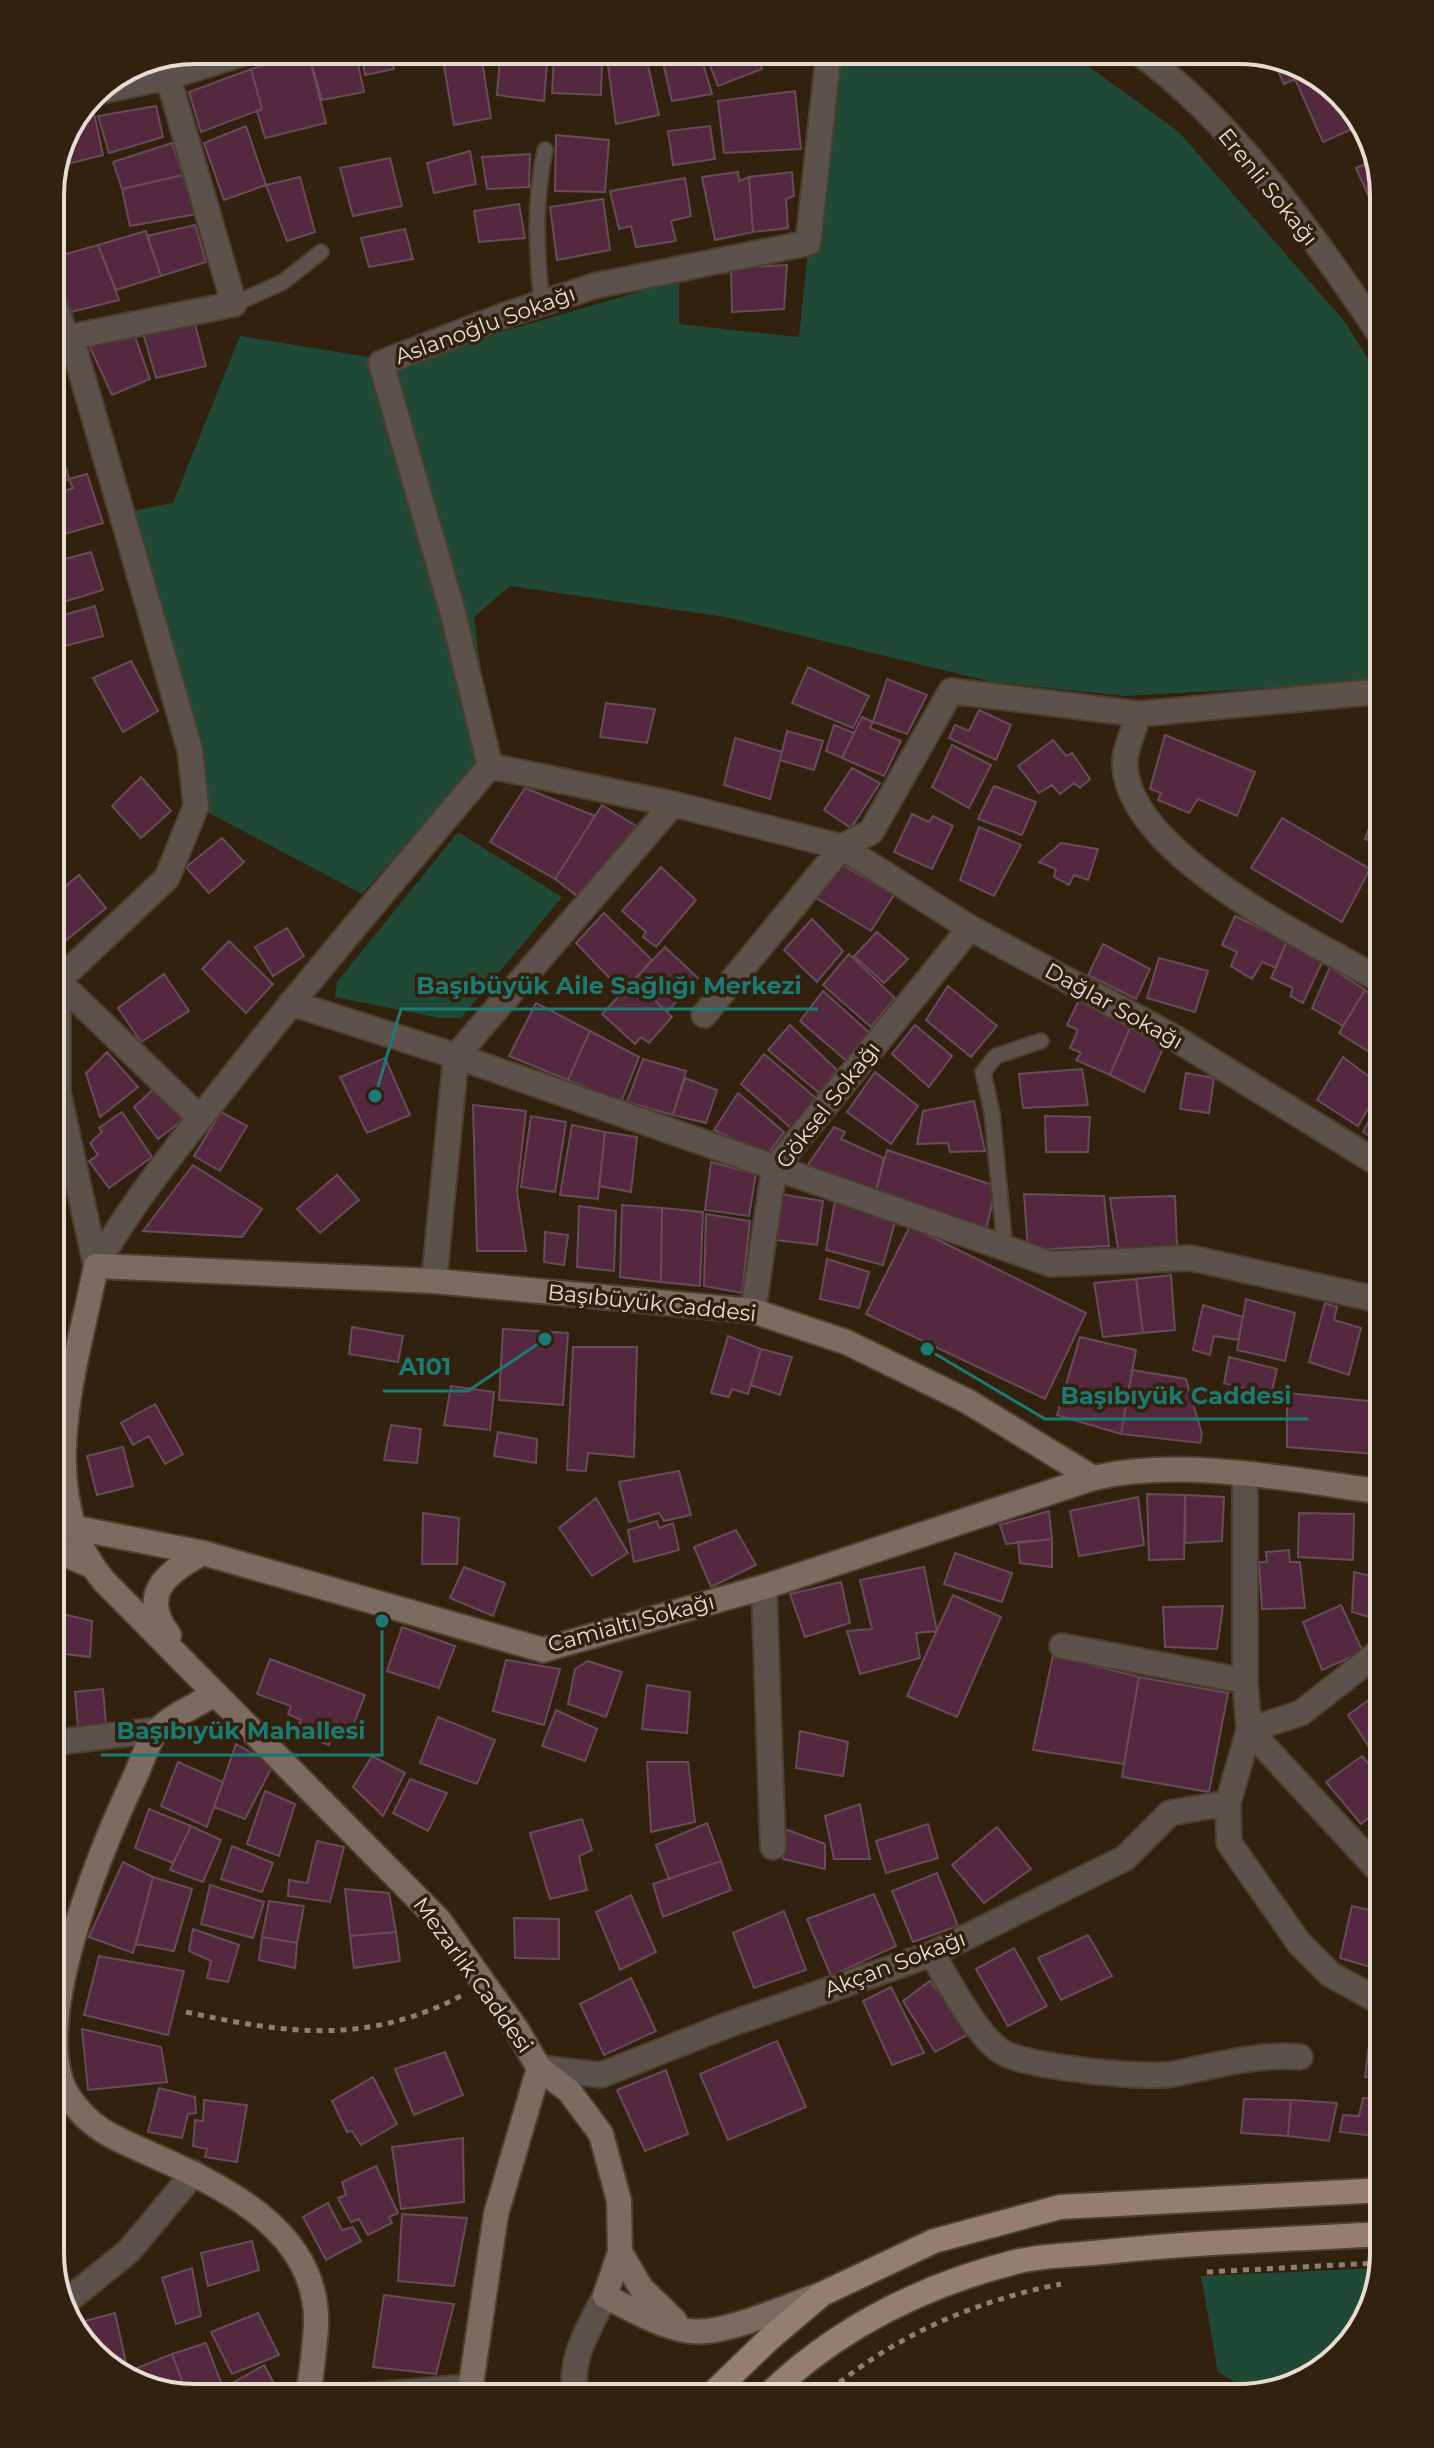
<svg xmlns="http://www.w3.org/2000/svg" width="1434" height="2448" font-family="Montserrat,sans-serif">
<rect width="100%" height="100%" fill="#31210e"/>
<path fill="#1f4934" d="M829,50h237l113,82 166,190 39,63v297l-259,14 -133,-14 -267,-65 -215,-31 -36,31 17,132 -129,145 -166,-88 -79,-292 56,-11 67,-167 159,26 280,-82v44l120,13z
M458,832l104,65 -101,121h-21l-105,-21 2,-15z
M1380,2268l-20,65 -57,50 -48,11 -37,-22 -17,-96z"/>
<path fill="#54283e" stroke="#674c58" stroke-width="2" d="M315,50h40l9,42 -42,8 -14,-48z
M361,50h29l4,19 -29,6z
M660,50h39l13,44 -40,7z
M704,50h51l7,19 -44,17z
M765,50h30l-26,10z
M308,52l18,71 -61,15 -8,-27 5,-2 -11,-40z
M481,54l10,64 -37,7 -11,-65z
M646,56l13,59 -43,9 -9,-65z
M554,57l48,5 -1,33 -49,-2z
M500,58l47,4 -3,39 -47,-6z
M1272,58l40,14 -28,12z
M251,69l11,40 -61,23 -12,-40z
M1312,72l8,3 44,49 -41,18 -28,-63z
M795,91l6,58 -77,4 -6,-52z
M156,106l7,31 -54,16 -11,-37z
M94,113l9,42 -44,11 23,-51z
M246,126l20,59 -42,15 -20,-57z
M710,126l5,33 -42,6 -5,-34z
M556,135l53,5 -4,52 -50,-1z
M172,143l11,32 -61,14 -9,-27z
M470,151l6,33 -42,9 -7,-30z
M530,154l-1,33 -42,2 -5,-32z
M390,158l12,48 -49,10 -13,-48z
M1376,159l8,36v36l-28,-63z
M738,172l1,9 10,-4 4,55 -38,8 -13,-63z
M792,172l2,24 -8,3 2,29 -35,4 -4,-55z
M183,175l14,39 -67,12 -8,-37z
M300,177l15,55 -28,9 -21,-56z
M685,178l6,38 -20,5 5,20 -40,6 -5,-21 -12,3 -9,-38z
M603,199l7,51 -53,10 -7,-53z
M519,204l6,34 -46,4 -5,-31z
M195,225l11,37 -45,14 -14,-40z
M405,229l8,30 -44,8 -8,-29z
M146,231l15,45 -45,14 -18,-45z
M98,245l21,55 -48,12 -19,-54z
M787,265l-3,44 -52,3 -1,-44z
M194,321l12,45 -50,12 -13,-45z
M133,331l17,48 -38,16 -25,-54z
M50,382l11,35 -11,3z
M56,434l13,45 -19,8v-52z
M87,474l16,49 -49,14 -4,-40 23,-9 -4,-9z
M91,552l12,38 -53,16v-43z
M95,606l8,30 -53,14v-31z
M131,661l27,50 -35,21 -30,-54z
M808,667l61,29 -16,32 -61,-25z
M887,679l40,16 -20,39 -34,-12z
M606,703l49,6 -8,34 -47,-6z
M979,710l32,15 -15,35 -47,-22 6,-13 14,6z
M862,717l11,5 -3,6 31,13 -17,35 -42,-18z
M834,725l20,8 -12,25 -16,-7z
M787,731l36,10 -9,29 -34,-10z
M1165,735l90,37 -18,44 -39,-17 -9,14 -31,-13 3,-7 -11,-4z
M735,738l47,14 -12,47 -46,-14z
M1053,740l13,16 6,-3 18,26 -10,9 -6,-5 -14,11 -8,-9 -13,8 -21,-27z
M952,745l39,20 -22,43 -37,-21z
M852,768l28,15 -29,45 -27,-18z
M141,777l30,34 -30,27 -29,-32z
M994,786l42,16 -14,33 -44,-16z
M525,788l70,28 -40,63 -65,-37z
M1384,788v58l-19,-7z
M602,805l34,21 -55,73 -26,-20z
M912,814l17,8 4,-6 20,10 -21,43 -38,-17z
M1282,818l88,51 -28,53 -91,-54z
M979,827l42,18 -27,51 -34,-16z
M222,838l22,24 -35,31 -23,-26z
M1061,843l37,6 -10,31 -14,-5 -5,10 -15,-8 2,-8 -17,-7z
M843,865l51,30 -23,36 -55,-33z
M661,867l35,33 -40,47 -13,-10 3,-5 -24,-21z
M79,875l27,33 -42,34 -14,-15v-28z
M604,913l48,47 -29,32 -47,-49z
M1235,916l52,25 -11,27 -14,-6 -10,17 -21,-13 6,-14 -15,-7z
M812,919l31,32 -26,31 -33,-32z
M287,928l17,28 -31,20 -18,-29z
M877,932l31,27 -24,24 -30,-27z
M229,941l44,43 -27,29 -44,-44z
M1287,941l36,19 -20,43 -13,-7 3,-8 -22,-10z
M1103,944l47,25 -14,30 -48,-24z
M665,947l33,31 -31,34 -33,-32z
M849,954l46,44 -24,29 -48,-42z
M1159,958l49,13 -13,41 -48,-14z
M1330,967l35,23 -22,36 -31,-18z
M164,974l25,37 -48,31 -23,-34z
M634,980l38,37 -23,26 -8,-6 -6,7 -33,-30z
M948,986l49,40 -26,31 -45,-37z
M1365,990l19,14v23l-13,26 -32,-20z
M823,991l49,44 -24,27 -48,-41z
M1080,998l50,30 -20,47 -34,-15 5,-7 -11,-5 8,-18 -11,-5z
M536,1003l54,28 -22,49 -59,-24z
M790,1025l47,45 -18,23 -51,-43z
M915,1025l37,31 -23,31 -37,-33z
M1384,1027v35l-13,-9z
M1130,1028l34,18 -20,46 -34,-17z
M590,1031l49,26 -18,45 -53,-22z
M107,1052l31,35 -38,30 -14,-44z
M764,1054l52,44 -25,30 -50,-44z
M1343,1057l41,31 -9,22 -6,-3 -11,19 -41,-26z
M385,1058l25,57 -43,18 -27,-56z
M643,1059l43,12 -13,44 -46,-13z
M1082,1069l6,36 -65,3 -4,-34z
M875,1072l43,34 -27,38 -44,-32z
M1186,1073l28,5 -5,35 -29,-4z
M685,1078l32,12 -11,33 -33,-8z
M158,1085l30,31 -30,23 -24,-32z
M738,1093l46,39 -17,23 -53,-25z
M1384,1093v52l-21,-13z
M974,1101l11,50 -35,1 -2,-9 -31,1 6,-33z
M473,1105l53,6 -9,81 9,59h-49z
M122,1112l30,45 -43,31 -20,-27 9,-6 -8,-12 12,-11 -3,-4z
M221,1112l26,14 -27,45 -26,-15z
M531,1116l35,6 -11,70 -34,-5z
M1045,1116l45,1 -2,35h-42z
M572,1125l33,7 -7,67 -38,-4z
M834,1127l11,5 -4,7 43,19 -9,37 -70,-26z
M605,1132l32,5 -6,55 -32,-6z
M887,1150l109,36 -10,45 -111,-36z
M711,1162l45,12 -7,42 -44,-6z
M193,1165l69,44 -20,28 -99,-6z
M337,1175l22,25 -39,33 -23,-24z
M780,1194l43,7 -6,44 -41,-5z
M1024,1194l80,2 5,50 -81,4z
M1175,1196l2,52h-59l-8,-50z
M835,1201l61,18 -13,46 -57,-15z
M50,1205h12l-1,102 -11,-6z
M622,1205l40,3 -1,74 -41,-5z
M579,1206l37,5 -2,60 -37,-4z
M662,1208l41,4 -3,74 -39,-4z
M706,1214l44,7 -8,72 -38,-7z
M910,1226l176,87 -41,86 -179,-85z
M545,1232l23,3 -4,30 -20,-3z
M827,1259l42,13 -10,36 -39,-9z
M1171,1275l4,55 -32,3 -7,-54z
M1136,1279l7,54 -40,4 -9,-54z
M1246,1299l49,14 -10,48 -48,-11z
M1325,1303l12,4 -3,13 27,8 -12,47 -40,-13z
M1203,1305l40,12 -5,23 -24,-4 -4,19 -17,-5z
M352,1327l51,9 -5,26 -49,-8z
M503,1329l65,4 -5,72 -64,-5z
M728,1336l33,13 -13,45 -16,-5 -3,8 -18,-4z
M1080,1337l56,13 -15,84 -64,-19z
M573,1347h64l-3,110 -46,-4 -2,18 -19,-1z
M761,1349l31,8 -12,38 -29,-10z
M1229,1357l48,12 -6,26 -47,-12z
M1132,1370l54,9 16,55 -2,9 -79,-9z
M451,1386l43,6 -4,38 -46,-5z
M1287,1393l91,9 -3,52 -88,-7z
M1378,1402l6,2v50h-9z
M155,1404l28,50 -18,10 -16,-28 -16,9 -12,-22z
M391,1425l30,4 -4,34 -33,-3z
M498,1432l39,7 -1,24 -42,-7z
M123,1447l10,39 -36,9 -10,-39z
M679,1471l12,44 -27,6 -5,-8 -30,9 -10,-40z
M1147,1494l38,1 -1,64 -35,1z
M1185,1495l39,2 -2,44 -37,2z
M1138,1497l6,48 -65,11 -9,-45z
M596,1498l32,55 -36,23 -33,-48z
M1049,1511l3,28 -46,5 -6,-19z
M423,1513l36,5 -2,46h-35z
M1299,1513l55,1 -1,46 -55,-3z
M657,1521l2,7 14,-5 6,27 -45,12 -6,-32z
M1380,1526l4,1v34l-11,-3z
M736,1530l20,35 -45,22 -17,-40z
M1052,1539v28l-32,-4 -2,-21z
M1289,1550l1,12h10l5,46 -43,1 -3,-47h8l-1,-10z
M955,1553l57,20 -10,29 -58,-18z
M464,1567l41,16 -12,33 -43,-18z
M924,1567l13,64 -21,2 4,25 -60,16 -13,-43 25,-2 -12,-49z
M1354,1572l30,7v42l-32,-9z
M841,1582l9,41 -45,14 -15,-43z
M953,1595l48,22 -44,100 -50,-21z
M1341,1605l22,47 -41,18 -19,-48z
M1223,1606l-6,43 -52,-2 -2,-40z
M50,1611l42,10 -2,36 -40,-5z
M402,1627l53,19 -16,42 -52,-17z
M1053,1655l86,22 -15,87 -91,-14z
M270,1659l95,36 -13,33 -15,-5 -8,22 -26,-10 2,-8 -6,-3 2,-4 -13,-6 3,-8 -34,-12z
M506,1660l54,9 -16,56 -51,-14z
M588,1661l34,11 -16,45 -38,-13 7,-35z
M1139,1677l89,16 -19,99 -87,-15z
M647,1685l43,7 -3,41 -45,-4z
M103,1689l3,35 -28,3 -3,-35z
M1384,1689v73l-3,3 -33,-50z
M556,1710l41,19 -12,32 -43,-15z
M438,1717l57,23 -18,44 -57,-21z
M800,1731l48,11 -5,34 -47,-8z
M236,1744l37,21 -28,54 -31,-12z
M372,1756l33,17 -22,43 -30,-29z
M1362,1756l22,27v22l-23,19 -35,-42z
M178,1762l45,20 -16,45 -46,-21z
M647,1762h41l7,60 -44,10z
M410,1779l37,14 -19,38 -35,-18z
M265,1791l30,13 -16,52 -32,-12z
M860,1804l10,55h-36l-9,-43z
M149,1809l42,17 -18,37 -38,-15z
M1384,1816v30l-15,-14z
M582,1819l10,31 -13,6 8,34 -37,9 -20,-66z
M707,1823l14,38 -52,18 -13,-34z
M928,1824l10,34 -52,15 -10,-32z
M191,1826l30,14 -18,42 -33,-12z
M997,1827l34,42 -47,34 -32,-38z
M785,1829l40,15v25l-42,-10z
M317,1841l27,6 -14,55 -42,-6 1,-16 18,3z
M232,1846l41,17 -11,29 -41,-13z
M50,1854l15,1 -14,86h-1z
M721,1861l10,29 -68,27 -10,-33z
M123,1862l30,15 -20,76 -44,-16z
M937,1873l21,53 -45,16 -21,-51z
M153,1877l39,12 -18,62 -38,-7z
M210,1885l54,17 -11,36 -52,-14z
M345,1889l44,4 7,39 -46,4z
M874,1894l22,52 -65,30 -24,-57z
M631,1895l25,57 -36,18 -24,-58z
M269,1901l35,5 -7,37 -35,-6z
M1352,1906l32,7v58l-44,-13z
M784,1911l22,59 -52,18 -21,-55z
M514,1918l45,1v40l-44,-1z
M193,1929l46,16 -11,37 -21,-4 4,-17 -22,-10z
M396,1932l4,29 -46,7 -4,-32z
M1088,1935l24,41 -51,24 -23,-42z
M262,1937l35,6 -2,25 -36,-8z
M1014,1948l33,58 -39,20 -32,-57z
M99,1956l85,15 -16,64 -84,-20z
M631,1978l25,53 -52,24 -24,-51z
M930,1981l41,52 -36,19 -32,-51z
M891,1987l33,66 -32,12 -29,-64z
M82,2029l79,18 6,35 -79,8z
M1371,2029l13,1v49l-19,-2z
M777,2041l29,66 -78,33 -28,-66z
M445,2052l18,43 -49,20 -19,-46z
M666,2070l22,64 -43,17 -28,-61z
M373,2077l24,47 -36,21 -9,-14 -5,1 -15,-31z
M159,2088l36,9 1,16 -8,1 -6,24 -34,-6z
M1363,2098l21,1v38l-44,-5 3,-17 16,1z
M1244,2099l47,1 -3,36 -47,-3z
M204,2100l43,5 -10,57 -32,-5 2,-8 -14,-3 2,-26 8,1z
M1291,2100l46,3 -8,38 -41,-5z
M463,2138l1,64 -63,7 -9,-62z
M376,2166l22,47 -9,4 3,6 -24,12 -9,-16 -8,3 -13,-24 8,-3 -4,-13z
M328,2203l14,27 11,-3 8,14 -35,19 -23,-43z
M402,2214l65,4 -13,68 -56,-5z
M252,2241l7,29 -51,16 -7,-33z
M192,2268l9,48 -25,8 -14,-46z
M384,2295l70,9 -18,70 -63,-7z
M115,2313l13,59 -10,3 -23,-24 -10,-30z
M258,2313l21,42 -47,19 -21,-42z
M206,2343l16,42 -34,12 -16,-43z
M172,2354l16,43 -2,1 -51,-17 -3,-11z
M264,2365l18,33h-67l-2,-4z"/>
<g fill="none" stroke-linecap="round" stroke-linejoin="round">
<defs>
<path id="lane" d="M542,303c-6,-53 -8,-101 3,-153
M234,304l49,-22 38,-30
M50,342l21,-5 -21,-62
M1005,1248l-13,-135 -9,-41 13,-16 45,-15"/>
<path id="street" d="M1135,50c97,68 183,192 249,290
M168,77l66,227 -163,33 119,413 6,56 -29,72 -109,103 142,137
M92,93l76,-16 86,-27
M1139,714c-4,15 -16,37 -14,53 7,90 187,174 259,215
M490,766l-37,-153 -72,-250 122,-47 91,-30 214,-43 21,-193
M53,974l5,7v111l38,174
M291,1003l165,53 595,208 140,-6 193,43
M704,1015l138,-168 128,81 198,106 216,133
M96,1266c36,-64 85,-124 131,-182 85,-108 174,-213 263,-318l183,38 169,43 29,-15 80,-141 188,23 245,-23
M434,1281l22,-225 217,-252
M753,1311l21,-142 196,-241
M1245,1474v207l4,49 135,146
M764,1587l9,260
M1062,1646l183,35
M50,1743l108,-13
M932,1954c16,26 46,85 72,99 26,14 139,26 169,21 43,-8 84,-21 127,-17
M1384,2004l-54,-30 -31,-31 -70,-100 -1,-40 21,-73 52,-17 83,-65
M539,2068l62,7 124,-49 207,-72 193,-96 45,-45 58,-10
M62,2305l67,-54 65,-78
M338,2398l130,-11
M577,2398c-11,-36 13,-71 28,-102"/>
<path id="secondary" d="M50,1526l21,1 132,26 340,97 221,-63 329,-109c90,-21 200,2 291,14
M50,1548l42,18
M169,1635c-31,-40 -3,-63 34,-82
M214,1694c-16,11 -43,22 -56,36 -11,12 -17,35 -24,49 -31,66 -110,252 -65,318 23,35 51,43 88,60 72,32 162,77 159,168 -1,24 -5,49 -8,73
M620,2252l21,36 34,33
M820,2295c-34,11 -96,41 -130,36 -29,-4 -59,-22 -85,-35l15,-44 -1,-51 -18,-67 -32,-43 -30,-23 -22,-38 -78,-110 -335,-339c-74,-86 -27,-217 -8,-315l338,15 319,30 93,31 121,59 126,77
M469,2398l27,-184 43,-146"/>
<path id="primary" d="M708,2398l61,-59 53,-45 112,-53 126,-34 324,-17
M765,2398c70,-69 158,-113 254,-137 27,-6 57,-6 85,-9 93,-10 187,-13 280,-18"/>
</defs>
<use href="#lane" stroke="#4e3f2d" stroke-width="18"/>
<use href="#street" stroke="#4e3f2d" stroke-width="28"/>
<use href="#secondary" stroke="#4e3f2d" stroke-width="28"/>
<use href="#primary" stroke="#4e3f2d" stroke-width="28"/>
<path stroke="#8d8070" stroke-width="5" stroke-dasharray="6 6" stroke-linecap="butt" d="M186,2012c102,22 180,33 275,-16
M1207,2272l169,-9
M821,2398c68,-60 152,-97 240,-114"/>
<use href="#lane" stroke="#5d514c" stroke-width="14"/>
<use href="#street" stroke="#5d514c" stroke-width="24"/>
<use href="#secondary" stroke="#7d6a61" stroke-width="24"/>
<use href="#primary" stroke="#957d72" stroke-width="24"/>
</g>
<g text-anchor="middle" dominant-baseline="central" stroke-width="7" stroke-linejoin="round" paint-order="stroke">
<g font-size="22" fill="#e7dcd0" stroke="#31210e">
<text transform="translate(1268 187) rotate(51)">Erenli Sokağı</text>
<text transform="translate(485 325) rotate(-20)">Aslanoğlu Sokağı</text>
<text transform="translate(1114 1006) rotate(29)">Dağlar Sokağı</text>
<text transform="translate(828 1105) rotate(-52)">Göksel Sokağı</text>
<text transform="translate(652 1303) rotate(6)">Başıbüyük Caddesi</text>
<text transform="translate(631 1623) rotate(-15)">Camialtı Sokağı</text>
<text transform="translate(895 1964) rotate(-21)">Akçan Sokağı</text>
<text transform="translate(473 1975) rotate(54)">Mezarlık Caddesi</text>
</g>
</g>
<path d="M0 0H1434V2448H0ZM195 64H1239A131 131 0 0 1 1370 195V2253A131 131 0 0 1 1239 2384H195A131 131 0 0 1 64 2253V195A131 131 0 0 1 195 64Z" fill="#31210e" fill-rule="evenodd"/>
<path fill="none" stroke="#e7dcd0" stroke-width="4" d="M195 64H1239A131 131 0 0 1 1370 195V2253A131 131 0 0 1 1239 2384H195A131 131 0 0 1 64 2253V195A131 131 0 0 1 195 64Z"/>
<path fill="none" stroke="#1a7b73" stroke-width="3" d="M375 1096L401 1009H818M545 1339L468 1391H383M927 1349L1045 1419H1308M382 1621L382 1755H101"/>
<g fill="#1a7b73" stroke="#31210e" stroke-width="3">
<circle cx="375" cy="1096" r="8"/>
<circle cx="545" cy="1339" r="8"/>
<circle cx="927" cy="1349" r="8"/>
<circle cx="382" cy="1621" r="8"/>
</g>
<g font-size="24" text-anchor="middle" font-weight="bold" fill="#1a7b73" stroke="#31210e" stroke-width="7" stroke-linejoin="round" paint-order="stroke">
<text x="609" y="994">Başıbüyük Aile Sağlığı Merkezi</text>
<text x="425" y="1375">A101</text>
<text x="1176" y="1404">Başıbıyük Caddesi</text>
<text x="241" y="1739">Başıbıyük Mahallesi</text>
</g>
</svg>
